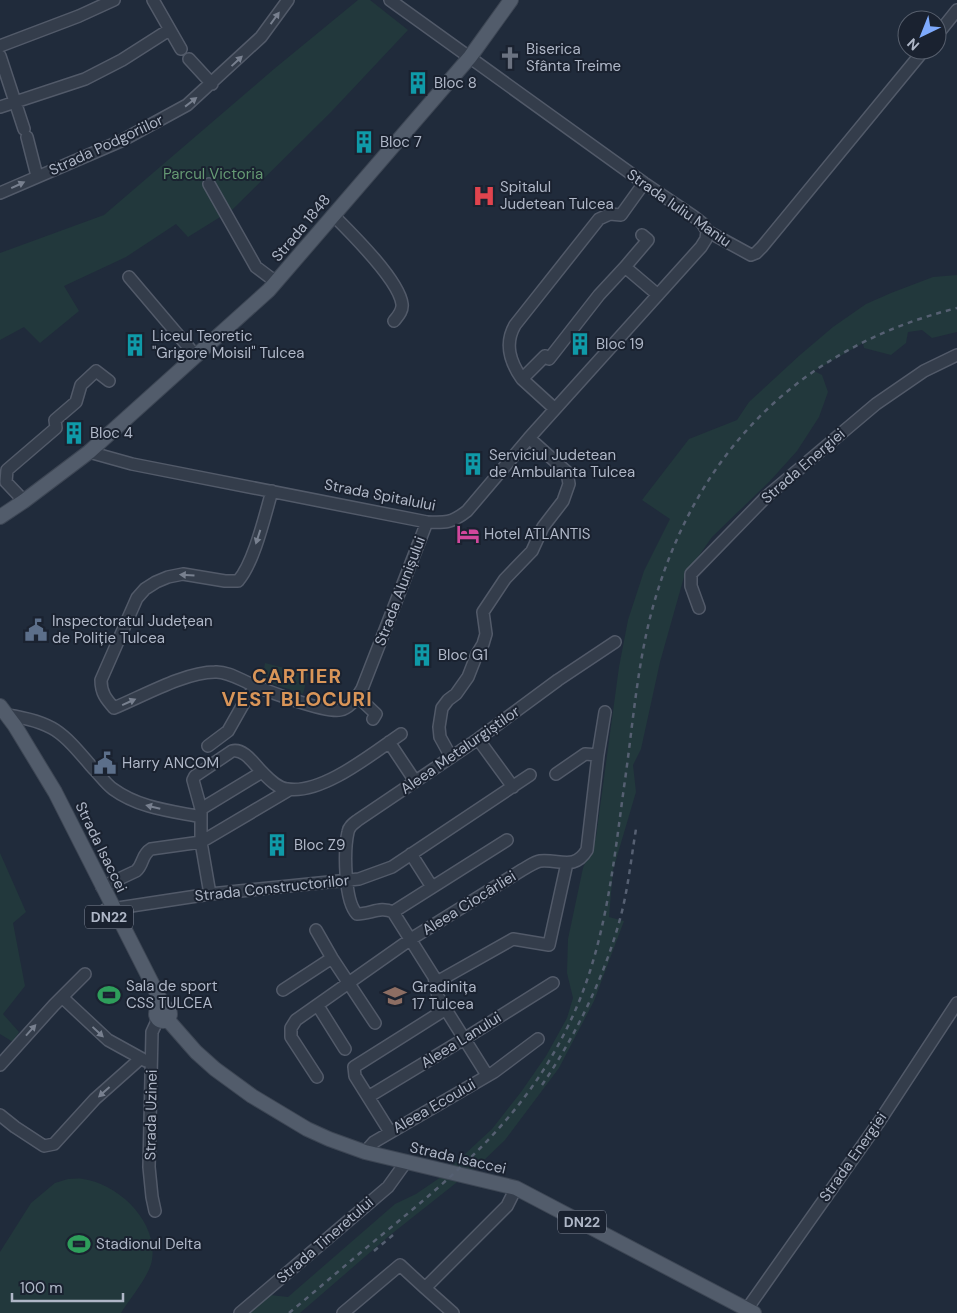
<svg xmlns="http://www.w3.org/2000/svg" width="957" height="1313" font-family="'DM Sans',sans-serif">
<rect width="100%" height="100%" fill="#202b3b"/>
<path fill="#22383c" d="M358,0h12l38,30 -77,82 -98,97 -45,28 -12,-13 -50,33 -62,29 15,25 -39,32 -16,-16 -24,13v-87l104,-38 170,-146z
M957,275v57l-25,6 -10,-8 -14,2 -2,11 -15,12 -27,-7 -1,-5 -49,28 8,4 6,17 -9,25 -22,34 -27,30 -58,56 -28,40 -24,85 -19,87 -8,16 3,27 -23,78 -4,47 15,4 -30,80 -35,67 -54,72 -25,24 -91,72 -89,77h-50l20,-18 18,2 107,-93 21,-10 22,-15 54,-50 29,-37 25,-36 21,-38 6,-20 -6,-25 1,-34 15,-71 13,-31 23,-170 9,-47 16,-49 26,-52 -28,-19 47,-61 48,-19 12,-18 51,-47 33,-28 33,-23 25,-11 42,-16z
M265,663l43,11 -5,20 -41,-14z
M0,853l26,59 -13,11 12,63 -22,28 16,18 -6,10 -13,-8z
M68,1179c5,0 10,-1 15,0 36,5 75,43 69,81 -3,17 -22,38 -31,53h-121v-61l31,-49 24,-20z"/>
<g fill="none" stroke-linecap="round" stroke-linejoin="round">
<defs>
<path id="minor" d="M153,0l28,49
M390,0l254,183 49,33 9,7 5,8 44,24 5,-2 6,-6 162,-197
M937,35l20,-25
M0,46l79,-30 35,-16
M0,56l24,73
M189,59l23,25
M0,107l85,-28 37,-19 47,-30
M27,137l10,39
M209,184l47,83 20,15
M0,193l121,-52 66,-36 74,-68 27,-37
M333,215c18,18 66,65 69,89 1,7 -4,12 -8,17
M642,235l6,5 -23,27 33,28
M129,277l67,79
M522,379c-12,-17 -18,-35 -7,-54l84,-106 11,-5 11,1 23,-32
M555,409l-33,-30 23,-23 4,3 50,-64 26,-28
M89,452l43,12 295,58c18,1 25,1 40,-11l62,-73 172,-191 5,-8 1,-8
M272,491c-7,24 -18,72 -34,90h-13l-42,-7 -15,3 -12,5 -11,7 -8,9 -36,82c0,13 5,19 13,28 29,-12 71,-36 101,-36 12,-1 26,8 36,12 16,7 74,29 89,26 10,-2 17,-12 22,-21l65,-167
M24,501l-18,-19 1,-12 49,-42 -1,-8 21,-18 5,-17 15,-14 13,10
M699,608l-8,-22v-12l75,-77 78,-66 32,-27 48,-33 33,-16
M358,697l18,17 -3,5
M7,715c47,7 55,17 85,52 7,7 14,17 21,22 26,19 58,22 88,28
M478,739l35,48
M389,742l26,39
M208,746l20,-15 17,-30 11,-15
M451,757l-11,-20 -1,-10 3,-19 6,-8 8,-6 12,-17 9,-23 6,-10 3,-10 -3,-22 22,-33 27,-28 11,-24 20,-26 6,-17 -2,-12 -38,-34
M262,772c7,7 15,16 25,17 35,6 86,-36 114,-55
M556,774l29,-20 13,1
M201,809l61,-37c-8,-8 -18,-24 -30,-21l-37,25 -2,4 8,29v33l9,52
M411,854l21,33
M102,887l34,-16c8,-7 5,-16 15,-22l50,-7 88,-52
M105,910l105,-16 149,-15 33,-12 138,-92
M393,912l114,-72
M316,930l16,28 43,65
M435,983l78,-44 36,6 18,-82
M283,990l49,-32
M63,998l45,42 38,21
M318,1006l27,43
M0,1065l54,-60 31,-31
M487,1075l-49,-78 -4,-20 -41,-65c-13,-6 -22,2 -36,2 -13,-13 -13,-64 -9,-82 1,-6 6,-9 10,-12l120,-81 80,-59 57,-38
M317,1077l-26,-40v-9l5,-8 115,-81 111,-69c6,-3 12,-8 18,-9 20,-2 34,10 47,-11l11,-95 7,-43
M368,1097l96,-58 89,-56
M0,1115l15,12 29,19 10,-2 41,-45 45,-40
M390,1132l-35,-56 -1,-9 92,-58
M365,1152l9,-10 120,-70 44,-33
M155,1211l-3,-14 -3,-30 3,-135 6,-13
M425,1288l28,25
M747,1309l132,-187 78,-119
M240,1313l148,-126 18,-25
M343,1313l57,-48 25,23 82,-82 9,-18"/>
<path id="major" d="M0,517l24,-16 65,-49 180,-162 201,-233 41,-57
M0,706l15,20 40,66 109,215
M156 1014a7 7 0 1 1 14 0a7 7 0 1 1-14 0Z
M167,1019l29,33 19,17 37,27 55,33 22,10 36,13 151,36 238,125"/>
</defs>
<use href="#minor" stroke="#525a69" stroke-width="14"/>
<use href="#major" stroke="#3d4654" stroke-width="16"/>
<use href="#minor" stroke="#343d4b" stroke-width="11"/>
<use href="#major" stroke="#525c6b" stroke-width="14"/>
<path stroke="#566072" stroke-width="2.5" stroke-dasharray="5 5" stroke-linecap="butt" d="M542,1085c34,-50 62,-107 78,-166 8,-29 11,-60 16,-90
M374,1251l19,-16
M289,1313c30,-25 59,-50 89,-75 78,-64 146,-120 191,-214 36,-74 44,-156 55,-237 9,-61 13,-125 30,-184 44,-154 148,-256 303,-295"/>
</g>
<defs><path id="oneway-solid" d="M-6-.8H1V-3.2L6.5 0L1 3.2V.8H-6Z" transform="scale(1.25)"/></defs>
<g fill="#78808f">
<use href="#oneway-solid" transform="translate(275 18) rotate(-54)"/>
<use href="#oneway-solid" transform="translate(237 61) rotate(-43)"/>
<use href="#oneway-solid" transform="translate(191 102) rotate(-38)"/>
<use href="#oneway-solid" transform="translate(18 185) rotate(-25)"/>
<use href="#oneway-solid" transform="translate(258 537) rotate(108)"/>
<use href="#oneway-solid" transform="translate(187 575) rotate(-177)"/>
<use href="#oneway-solid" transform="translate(129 702) rotate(-24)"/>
<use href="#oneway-solid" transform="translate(153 807) rotate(-166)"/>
<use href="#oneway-solid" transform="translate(31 1030) rotate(-48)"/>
<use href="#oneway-solid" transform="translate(98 1032) rotate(43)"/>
<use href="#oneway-solid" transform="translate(104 1092) rotate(138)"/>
</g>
<defs>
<symbol id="church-bare" viewBox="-9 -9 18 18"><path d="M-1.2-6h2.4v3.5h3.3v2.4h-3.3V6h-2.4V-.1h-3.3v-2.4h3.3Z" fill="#6b7280" stroke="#1a2230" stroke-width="2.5" paint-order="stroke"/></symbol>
<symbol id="building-bare" viewBox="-9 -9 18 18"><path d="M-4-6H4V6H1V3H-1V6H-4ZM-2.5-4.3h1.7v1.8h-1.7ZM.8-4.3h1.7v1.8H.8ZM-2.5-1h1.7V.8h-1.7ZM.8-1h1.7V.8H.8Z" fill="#0f9aa8" stroke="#1a2230" stroke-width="2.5" paint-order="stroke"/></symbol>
<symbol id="hospital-bare" viewBox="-9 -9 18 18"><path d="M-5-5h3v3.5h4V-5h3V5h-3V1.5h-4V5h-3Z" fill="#e0444e" stroke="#1a2230" stroke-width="2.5" paint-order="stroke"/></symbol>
<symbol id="hotel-bare" viewBox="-9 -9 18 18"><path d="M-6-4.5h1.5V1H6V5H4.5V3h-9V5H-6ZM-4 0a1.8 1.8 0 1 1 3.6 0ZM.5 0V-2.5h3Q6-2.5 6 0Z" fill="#d1479c" stroke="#1a2230" stroke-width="2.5" paint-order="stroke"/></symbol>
<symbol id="civic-bare" viewBox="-9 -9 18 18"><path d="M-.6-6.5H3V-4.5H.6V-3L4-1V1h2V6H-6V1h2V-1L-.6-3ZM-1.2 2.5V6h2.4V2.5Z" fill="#5c6f8a" stroke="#1a2230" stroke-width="2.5" paint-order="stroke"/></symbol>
<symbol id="stadium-bare" viewBox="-9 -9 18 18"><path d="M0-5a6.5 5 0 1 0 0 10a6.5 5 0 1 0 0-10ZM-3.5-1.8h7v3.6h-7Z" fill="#2e9e5b" stroke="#1a2230" stroke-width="2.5" paint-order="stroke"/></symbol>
<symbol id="school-bare" viewBox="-9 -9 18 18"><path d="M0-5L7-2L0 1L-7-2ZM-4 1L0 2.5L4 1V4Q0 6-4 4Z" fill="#8d6e63" stroke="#1a2230" stroke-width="2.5" paint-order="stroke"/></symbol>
</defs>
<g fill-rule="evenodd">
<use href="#church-bare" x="494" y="42" width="32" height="32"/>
<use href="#building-bare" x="402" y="67" width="32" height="32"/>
<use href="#building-bare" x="348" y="126" width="32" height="32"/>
<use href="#hospital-bare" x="468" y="180" width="32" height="32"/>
<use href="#building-bare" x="564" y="328" width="32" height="32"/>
<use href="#building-bare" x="119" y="329" width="32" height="32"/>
<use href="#building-bare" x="58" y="417" width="32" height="32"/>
<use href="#building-bare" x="457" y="448" width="32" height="32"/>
<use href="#hotel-bare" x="452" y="518" width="32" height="32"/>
<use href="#civic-bare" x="20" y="614" width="32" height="32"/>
<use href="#building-bare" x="406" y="639" width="32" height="32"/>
<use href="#civic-bare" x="89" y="747" width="32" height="32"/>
<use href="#building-bare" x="261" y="829" width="32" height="32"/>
<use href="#stadium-bare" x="93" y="979" width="32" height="32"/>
<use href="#school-bare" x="379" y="980" width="32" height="32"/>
<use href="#stadium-bare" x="63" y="1228" width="32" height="32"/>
</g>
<g text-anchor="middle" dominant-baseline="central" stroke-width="4" stroke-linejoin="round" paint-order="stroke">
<g fill="#1a2230" stroke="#828a9a" stroke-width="1">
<rect x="85" y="905.5" width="48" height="23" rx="4"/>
<rect x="558" y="1210.5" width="48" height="23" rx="4"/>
</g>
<g font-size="14" font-weight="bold" fill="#afb7c7">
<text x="109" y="917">DN22</text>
<text x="582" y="1222">DN22</text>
</g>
<g font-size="15" fill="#afb7c7" stroke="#1a2230" text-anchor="start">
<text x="526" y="49">Biserica<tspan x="526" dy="17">Sfânta Treime</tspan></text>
<text x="434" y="83">Bloc 8</text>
<text x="380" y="142">Bloc 7</text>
<text x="500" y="187">Spitalul<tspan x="500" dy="17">Judetean Tulcea</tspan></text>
<text x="152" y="336">Liceul Teoretic<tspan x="152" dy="17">"Grigore Moisil" Tulcea</tspan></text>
<text x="596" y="344">Bloc 19</text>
<text x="90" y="433">Bloc 4</text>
<text x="489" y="455">Serviciul Judetean<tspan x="489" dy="17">de Ambulanta Tulcea</tspan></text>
<text x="484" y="534">Hotel ATLANTIS</text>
<text x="52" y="621">Inspectoratul Județean<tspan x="52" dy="17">de Poliție Tulcea</tspan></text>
<text x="438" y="655">Bloc G1</text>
<text x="122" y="763">Harry ANCOM</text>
<text x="294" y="845">Bloc Z9</text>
<text x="126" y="986">Sala de sport<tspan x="126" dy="17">CSS TULCEA</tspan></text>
<text x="412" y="987">Gradinița<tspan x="412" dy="17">17 Tulcea</tspan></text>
<text x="96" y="1244">Stadionul Delta</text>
</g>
<g font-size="15" fill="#afb7c7" stroke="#1a2230">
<text transform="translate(106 145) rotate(-25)">Strada Podgoriilor</text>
<text transform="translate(679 208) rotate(35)">Strada Iuliu Maniu</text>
<text transform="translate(301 228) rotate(-50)">Strada 1848</text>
<text transform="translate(803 466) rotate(-41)">Strada Energiei</text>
<text transform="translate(380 495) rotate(11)">Strada Spitalului</text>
<text transform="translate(400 591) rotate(-69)">Strada Alunișului</text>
<text transform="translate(460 750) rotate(-35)">Aleea Metalurgiștilor</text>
<text transform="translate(101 847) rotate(64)">Strada Isaccei</text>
<text transform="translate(272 888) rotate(-6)">Strada Constructorilor</text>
<text transform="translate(469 903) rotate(-32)">Aleea Ciocârliei</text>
<text transform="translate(461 1040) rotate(-32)">Aleea Lanului</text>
<text transform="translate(434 1106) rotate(-30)">Aleea Ecoului</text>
<text transform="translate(151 1115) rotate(-89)">Strada Uzinei</text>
<text transform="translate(853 1157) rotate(-55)">Strada Energiei</text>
<text transform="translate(458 1158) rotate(13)">Strada Isaccei</text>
<text transform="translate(325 1240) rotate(-41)">Strada Tineretului</text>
</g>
<g font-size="15" fill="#659973" stroke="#1a2230">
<text x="213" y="174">Parcul Victoria</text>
</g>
<g font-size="20" font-weight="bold" letter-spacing="1" fill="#d99558" stroke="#1a2230">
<text x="297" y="676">CARTIER<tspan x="297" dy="23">VEST BLOCURI</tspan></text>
</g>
</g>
<g transform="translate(922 35) rotate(223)"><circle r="24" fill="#1a2230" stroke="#565e6c"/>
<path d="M0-4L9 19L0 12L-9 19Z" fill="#7eaafd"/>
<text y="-8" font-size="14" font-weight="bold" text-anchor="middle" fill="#afb7c7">N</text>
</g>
<path d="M12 1293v8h111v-8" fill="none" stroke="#afb7c7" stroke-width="2.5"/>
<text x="20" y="1293" font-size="15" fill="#afb7c7" stroke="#1a2230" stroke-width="4" paint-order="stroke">100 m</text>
</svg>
